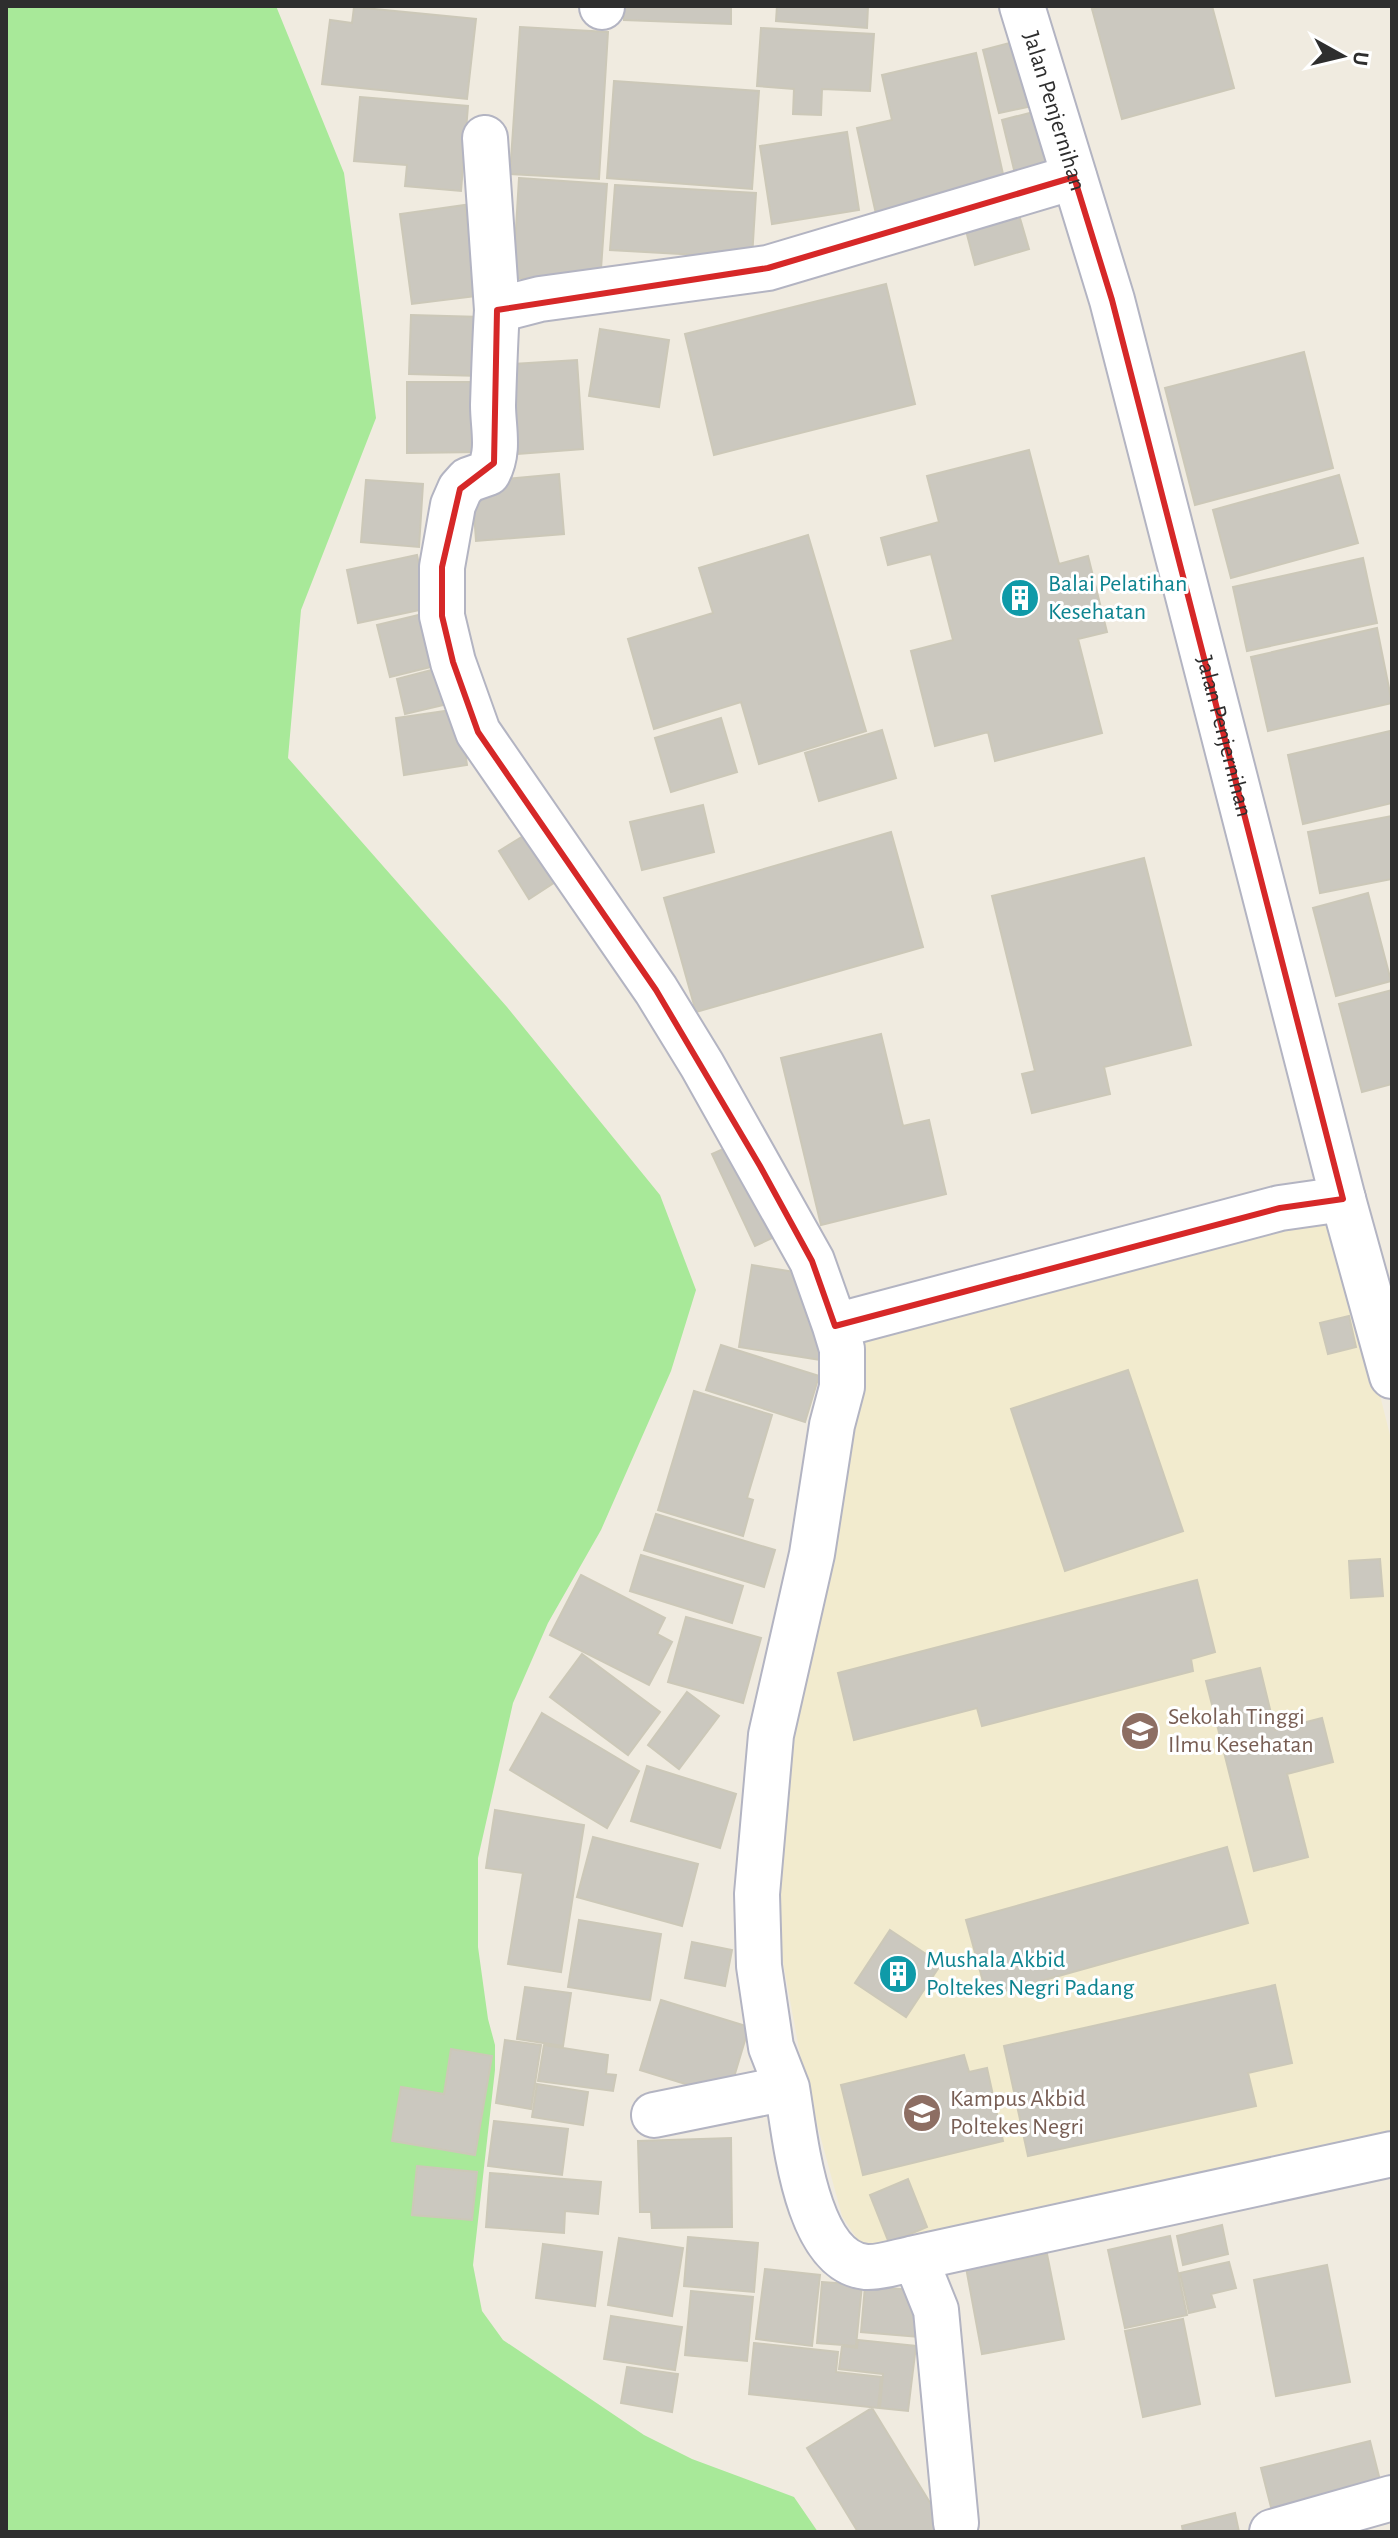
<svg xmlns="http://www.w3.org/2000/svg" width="1398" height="2538" font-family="'Alegreya Sans',sans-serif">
<rect width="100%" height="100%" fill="#f0ebe0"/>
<path fill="#f2ebce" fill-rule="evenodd" d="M1334,1211l58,232v702l-525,109 -25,-38 -38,-140 -28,-152 8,-189 48,-203 34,-203zM1128,1370l54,161 -117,40 -54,-162zM1380,1559l3,37 -32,2 -2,-37zM1197,1581l18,71 -24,7 2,12 -210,55 -6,-18 -122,31 -17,-66zM1227,1847l20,76 -260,72 -20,-75zM1275,1985l17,78 -44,10 7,33 -227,50 -23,-111zM963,2055l6,17 18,-4 16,73 -140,33 -22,-89zM907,2180l20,47 -38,16 -19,-48z"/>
<path fill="#a8e999" d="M6,6h270l68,167 32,245 -75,192 -13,148 219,249 153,188 36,95 -25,81 -70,159 -53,93 -35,80 -35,155v89l10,72 7,26v25l-22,195 9,46 21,29 141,95 48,24 102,38 24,35h-812z"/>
<path fill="#cbc8bf" stroke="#ccc8b8" stroke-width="2" d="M624,6h107v18l-107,-4z
M777,6h91l-1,22 -91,-7z
M1103,6h109l22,82 -112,31 -30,-110z
M354,7l122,12 -9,80 -145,-15 8,-64 22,3z
M520,27l88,5 -9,147 -89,-5z
M761,28l113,6 -4,57 -48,-2 -1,26 -28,-1 1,-25 -37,-3z
M1021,40l16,65 -38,8 -16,-63z
M976,53l29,130 -129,31 -19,-86 35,-8 -10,-45z
M614,81l145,10 -7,98 -145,-11z
M360,97l108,9 -7,85 -56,-5 2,-21 -53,-4z
M1045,109l14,58 -43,11 -14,-58z
M847,132l12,78 -87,14 -12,-78z
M519,178l88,6 -7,99 -87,-5z
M615,185l141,8 -4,65 -142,-8z
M465,205l12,91 -65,8 -12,-90z
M1017,208l12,41 -54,16 -11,-42z
M886,284l29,120 -201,51 -29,-121z
M411,315l71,2 -2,59 -71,-2z
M600,329l69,11 -10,67 -70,-11z
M1304,352l29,116 -138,37 -30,-117z
M577,360l6,89 -65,5 -5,-90z
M407,382h74v70l-74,1z
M1029,450l30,114 29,-8 19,76 -29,7 24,94 -107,28 -7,-29 -53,14 -24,-95 42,-11 -22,-86 -43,11 -7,-27 58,-16 -12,-46z
M559,474l5,60 -88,7 -4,-59z
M1339,475l19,68 -127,35 -18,-68z
M366,480l57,4 -4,63 -58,-5z
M808,535l58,196 -107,33 -18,-62 -87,27 -26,-90 85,-26 -14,-45z
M417,555l12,53 -71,15 -11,-53z
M1363,558l14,65 -130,28 -14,-64z
M435,611l12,52 -57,14 -13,-52z
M1377,628l15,75 -124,28 -17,-74z
M447,666l9,36 -51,12 -8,-35z
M459,709l8,56 -63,10 -8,-57z
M721,718l16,54 -66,20 -16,-54z
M882,730l14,48 -77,23 -14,-48z
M1390,731l2,11v61l-89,21 -15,-69z
M703,805l11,47 -72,18 -12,-48z
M1392,816v63l-72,14 -12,-61z
M533,830l30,47 -34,22 -30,-48z
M891,832l32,115 -227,65 -32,-114z
M1144,858l47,187 -87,22 6,27 -78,19 -10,-39 13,-3 -43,-175z
M1368,893l23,88 -55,15 -23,-88z
M1392,990v94l-30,8 -23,-88z
M881,1034l22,92 26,-6 17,74 -125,31 -40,-167z
M741,1141l42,92 -28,13 -43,-92z
M752,1265l61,10 -7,42 22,3 -7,40 -82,-13z
M1349,1316l7,31 -28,7 -8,-31z
M721,1345l98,31 -14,46 -99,-32z
M1128,1370l55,161 -118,40 -54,-162z
M694,1391l78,24 -25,83 6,2 -10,36 -85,-26z
M656,1514l119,36 -11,37 -120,-37z
M641,1555l102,31 -11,37 -102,-32z
M1380,1559l3,37 -32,2 -2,-37z
M581,1575l84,43 -8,16 15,8 -23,43 -99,-50z
M1197,1580l18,72 -24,7 2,12 -211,55 -5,-18 -123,32 -16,-67z
M686,1617l75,21 -18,65 -75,-21z
M582,1654l78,58 -32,43 -78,-58z
M1260,1668l15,62 47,-12 11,44 -46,12 21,83 -54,14 -48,-190z
M687,1692l32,24 -40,53 -31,-24z
M542,1713l97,58 -32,57 -97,-58z
M647,1766l89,28 -16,54 -89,-27z
M495,1810l89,15 -23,147 -53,-8 15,-91 -37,-5z
M593,1837l105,27 -16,62 -105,-29z
M1227,1847l21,76 -261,73 -21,-76z
M579,1920l82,14 -11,66 -82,-13z
M890,1930l51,34 -35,53 -51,-34z
M692,1942l40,8 -7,36 -40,-8z
M1275,1985l17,78 -44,10 8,33 -228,50 -24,-110z
M525,1987l46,6 -8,53 -46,-7z
M661,2000l88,27 -21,70 -88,-27z
M505,2040l36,5 -10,64 -35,-6z
M544,2045l64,10 -2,19 10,1 -3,16 -75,-10z
M451,2049l41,7 -17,99 -83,-14 9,-54 43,7z
M964,2055l5,17 18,-4 16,73 -140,34 -22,-90z
M537,2084l51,8 -5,33 -51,-8z
M494,2121l74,8 -6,46 -74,-9z
M731,2138l1,89 -80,1 -1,-16h-11l-2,-71z
M417,2166l60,6 -5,48 -60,-5z
M490,2173l111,9 -3,32 -33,-3 -1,22 -78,-6z
M908,2179l19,48 -38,16 -19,-48z
M1222,2225l6,29 -45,11 -6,-29z
M1170,2236l17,79 -62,13 -17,-78z
M688,2237l70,6 -4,49 -70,-6z
M619,2238l64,10 -11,68 -64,-11z
M543,2244l59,8 -7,54 -59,-8z
M1047,2254l17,85 -82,15 -17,-92 19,-4 2,8z
M1229,2262l7,26 -25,6 4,13 -26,6 -9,-40z
M1327,2265l23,117 -74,14 -22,-116z
M765,2269l55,6 -8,71 -56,-7z
M822,2282l40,3 -6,61 -39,-3z
M865,2286l58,5 -4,46 -58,-5z
M691,2291l62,6 -6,64 -62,-6z
M611,2316l71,11 -7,43 -71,-11z
M1183,2319l17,85 -57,13 -18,-86z
M858,2340l58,6 -8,65 -28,-3 3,-34 -44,-5 3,-23 15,2z
M754,2343l84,9 -2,20 45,5 -3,31 -129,-14z
M627,2367l51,7 -6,38 -51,-9z
M872,2408l76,124h-90l-51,-84z
M1370,2441l11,43 -109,27 -11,-43z
M1235,2513l4,19h-56l-1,-6z"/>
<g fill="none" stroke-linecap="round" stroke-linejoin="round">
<defs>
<path id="street" d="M602,7v-1
M485,138l12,172 43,-11 228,-31 306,-91
M497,310c-2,32 -3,63 -4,95 0,23 7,46 -5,68l-20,7 -8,9 -7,16 -11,62v49l11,46 25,70 178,258 46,75 110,196 23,65
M787,2088c8,46 18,173 79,179 14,1 34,-6 49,-9l21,52 20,213
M654,2115l133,-27 -16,-41 -12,-81 -2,-72 14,-159 41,-181 20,-129 10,-38v-38l-7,-23 445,-118 63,-9
M915,2258l477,-104
M1272,2532l120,-34"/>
<g id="secondary">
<path id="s1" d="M1022,6l90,294 231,899 49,177"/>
</g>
</defs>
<use href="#street" stroke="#b3b4c2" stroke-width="48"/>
<use href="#secondary" stroke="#b3b4c2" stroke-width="48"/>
<use href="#street" stroke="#fff" stroke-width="44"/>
<use href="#secondary" stroke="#fff" stroke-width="44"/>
</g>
<path fill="none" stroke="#d62828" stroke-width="6" stroke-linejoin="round" d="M1074,177l38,123 231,899 -63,9 -445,118 -23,-65 -52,-95 -104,-176 -178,-258 -25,-70 -11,-46v-49l18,-78 34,-26 3,-153 271,-42z"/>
<defs>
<symbol id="building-disc" viewBox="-11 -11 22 22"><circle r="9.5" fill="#0f9aa8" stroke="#fff"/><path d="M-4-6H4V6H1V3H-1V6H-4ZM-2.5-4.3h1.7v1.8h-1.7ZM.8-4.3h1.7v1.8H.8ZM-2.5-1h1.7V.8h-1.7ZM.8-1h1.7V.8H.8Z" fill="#fff"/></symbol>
<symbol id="university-disc" viewBox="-11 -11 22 22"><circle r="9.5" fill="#8d6e63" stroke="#fff"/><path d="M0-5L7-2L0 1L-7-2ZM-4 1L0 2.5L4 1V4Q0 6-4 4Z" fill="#fff"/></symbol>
</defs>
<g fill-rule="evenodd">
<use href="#building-disc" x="998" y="576" width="44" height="44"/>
<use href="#university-disc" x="1118" y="1709" width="44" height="44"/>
<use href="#building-disc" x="876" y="1952" width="44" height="44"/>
<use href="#university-disc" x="900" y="2091" width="44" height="44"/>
</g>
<g text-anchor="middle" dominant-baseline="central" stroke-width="6" stroke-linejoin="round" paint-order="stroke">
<g font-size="24" fill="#2e2e2e" stroke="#fff">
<text stroke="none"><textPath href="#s1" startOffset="110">Jalan Penjernihan</textPath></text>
<text stroke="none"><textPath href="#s1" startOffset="758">Jalan Penjernihan</textPath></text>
</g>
<g font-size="24" fill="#0d838f" stroke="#fff" text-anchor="start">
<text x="1048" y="584">Balai Pelatihan<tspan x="1048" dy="28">Kesehatan</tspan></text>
<text x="926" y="1960">Mushala Akbid<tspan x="926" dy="28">Poltekes Negri Padang</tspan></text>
</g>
<g font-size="24" fill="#785e54" stroke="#fff" text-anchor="start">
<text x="1168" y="1717">Sekolah Tinggi<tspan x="1168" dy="28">Ilmu Kesehatan</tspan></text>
<text x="950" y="2099">Kampus Akbid<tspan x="950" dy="28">Poltekes Negri</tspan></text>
</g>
</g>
<rect width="1398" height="2538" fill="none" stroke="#2e2e2e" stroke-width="16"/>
<g transform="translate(1342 56) rotate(98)" stroke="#ffffff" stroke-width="6" paint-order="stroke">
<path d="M0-6L14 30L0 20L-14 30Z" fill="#2e2e2e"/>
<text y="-12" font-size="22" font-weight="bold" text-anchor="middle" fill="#2e2e2e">U</text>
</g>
</svg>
